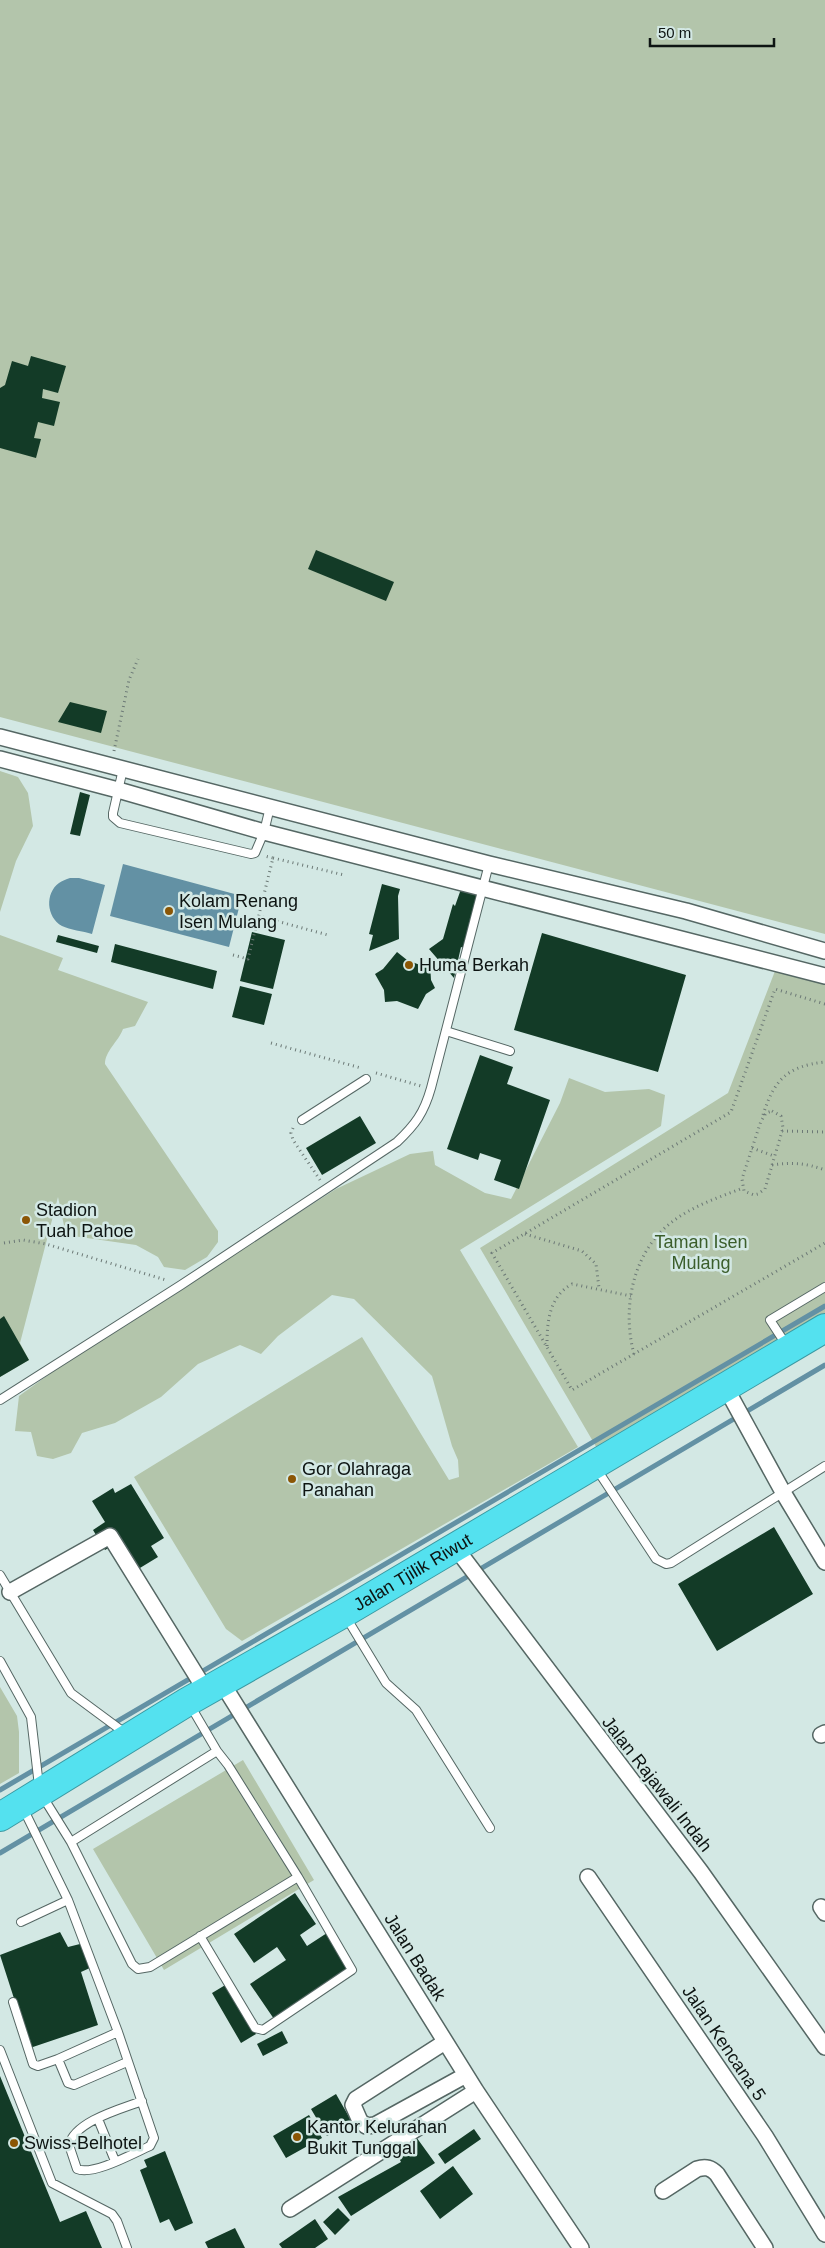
<svg xmlns="http://www.w3.org/2000/svg" width="825" height="2248" font-family="Helvetica,sans-serif">
<rect width="100%" height="100%" fill="#d3e8e4"/>
<path fill="#b3c5ab" d="M0,0h825v934l-825,-217z
M0,771l18,6 10,16 5,33 -17,35 -16,51z
M0,935l63,23 -5,12 90,32 -13,24 -12,3c-5,13 -18,22 -18,35l113,167v11l-11,15 -22,13 -21,-3 -6,-10 -22,-12 -70,-10 -8,-38 -38,146 9,17 -29,17z
M780,958l45,11v350l-227,131 -118,-202 248,-155z
M569,1078l36,14 44,-3 16,6 -4,31 -201,124 118,197 -336,194 -16,-12 -92,-152 228,-140 87,143 10,-3 -1,-17 -6,-14 -20,-70 -78,-77 -22,-4 -54,41 -17,18 -21,-9 -42,19 -37,33 -46,26 -33,10 -11,20 -18,6 -16,-3 -6,-24 -16,-1 4,-35 36,-26 281,-181 74,-35 23,-3 2,14 50,28 26,6 49,-96z
M0,1687l17,29 2,16v41l-19,11z
M243,1760l71,120 -150,90 -71,-121z"/>
<path fill="#6391a4" d="M123,864l119,32 -13,51 -119,-31z
M70,878h9l26,7 -13,49c-9,-3 -22,-4 -30,-8 -16,-9 -17,-33 -3,-43 3,-2 7,-4 11,-5z"/>
<g fill="none" stroke-linecap="round" stroke-linejoin="round">
<path stroke="#6391a4" stroke-width="5" d="M0,1790l825,-484
M0,1853l825,-488"/>
</g>
<path fill="#133b27" d="M31,356l35,10 -8,27 -15,-4 -1,9 18,4 -6,24 -16,-4 -4,16 7,1 -5,19 -36,-10v-60l5,-3 7,-24 16,5z
M316,550l78,32 -8,19 -78,-32z
M70,702l37,9 -6,22 -43,-11z
M80,792l10,3 -10,41 -10,-2z
M382,884l18,5 -2,7 1,43 -30,12 4,-16 -4,-1z
M461,889l18,5 -15,54 -3,-1 -7,31 -25,-29 14,-10 10,-35 2,2z
M252,932l33,8 -12,49 -33,-8z
M542,933l144,42 -28,97 -144,-42z
M58,935l41,11 -2,7 -41,-11z
M115,944l102,27 -4,18 -102,-27z
M397,952l10,8 13,5 10,-1 1,16 4,8 -9,6 -8,15 -21,-8 -12,1 -1,-12 -9,-16 8,-5z
M240,986l32,8 -8,31 -32,-8z
M480,1055l33,12 -6,17 43,16 -31,89 -25,-9 7,-20 -21,-7 -2,7 -31,-11z
M360,1116l16,27 -54,32 -16,-27z
M4,1316l25,44 -29,17v-58z
M131,1484l33,54 -13,8 7,11 -23,14 -18,-28 -12,7 -12,-20 12,-8 -13,-21 21,-13 2,5z
M774,1527l39,67 -96,57 -39,-67z
M295,1893l21,31 -16,11 7,11 20,-13 23,35 -76,51 -24,-35 36,-24 -9,-13 -23,16 -20,-29z
M60,1932l8,15 16,-4 8,24 -11,5 17,53 -68,23 -30,-93z
M227,1984l29,50 -15,9 -29,-50z
M282,2031l6,12 -25,13 -6,-12z
M0,2076l60,146 26,-11 16,37h-102z
M336,2094l16,28 -25,14 -16,-27z
M309,2115l13,23 -36,20 -13,-22z
M474,2129l7,10 -36,25 -7,-10z
M414,2134l21,29 -84,53 -13,-19 63,-35 -9,-17z
M165,2151l28,72 -18,8 -6,-12 -9,4 -20,-53 7,-3 -3,-7z
M453,2166l20,28 -33,25 -20,-28z
M338,2208l12,12 -15,15 -12,-13z
M315,2219l13,20 -13,9h-33l-3,-4z
M235,2228l10,20h-37l-3,-6z"/>
<g fill="none" stroke-linecap="round" stroke-linejoin="round">
<defs>
<path id="lane" d="M123,769l-10,44v4l7,6 131,31 4,-1 9,-21 6,-25
M446,1031l64,20
M302,1120l64,-41
M787,1346l-17,-26 55,-33
M0,1400l181,-115 216,-143c18,-17 27,-29 34,-54l58,-224
M596,1468l60,91 10,5 5,-1 154,-97
M0,1575l71,118 54,40
M346,1617l40,66 30,27 74,118
M0,1661l31,56 8,69
M190,1705l27,46
M43,1797l28,45 61,122 6,5 12,-2 148,-90 -70,-112 -11,-14 -146,91
M68,1900l50,132 36,106 -4,8c-16,7 -57,30 -73,23l-8,-24c6,-24 52,-36 73,-44
M21,1922l47,-22 -45,-92
M200,1936l55,92 8,2 89,-60 -54,-93
M13,2002l20,62 5,2 20,-7 10,24 6,2 53,-23
M0,2050l52,133 60,31 5,7 10,27
M58,2059l60,-27
M98,2119l17,42"/>
<path id="street" d="M0,737l489,127 197,47 139,40
M0,759l118,31 146,42 561,144
M726,1388l58,106 41,68
M455,1547l246,325 124,175
M10,1592l100,-56 96,155
M222,1683l254,408 105,157
M821,1735l4,-2
M588,1877l177,259 60,98
M821,1907l4,6
M445,2042l-89,57 -3,6 7,16 6,5 9,-1 91,-50
M663,2191l34,-22c9,-3 14,-1 20,5l48,74
M290,2209l186,-118"/>
<g id="highway">
<path id="s1" d="M0,1817l187,-115 157,-89 481,-285"/>
</g>
</defs>
<use href="#lane" stroke="#556764" stroke-width="10"/>
<use href="#street" stroke="#556764" stroke-width="18"/>
<use href="#highway" stroke="#3b99a2" stroke-width="30"/>
<path stroke="#6c7976" stroke-width="3" stroke-dasharray="1 4" stroke-linecap="butt" d="M114,751l15,-71 9,-21
M273,858l71,17
M258,916l70,19
M233,955l15,4 25,-101 -8,-2
M825,1004l-50,-15 -44,123 -239,141 80,137 253,-147
M271,1043l90,25
M376,1073l45,13
M772,1111l9,5 2,12 -18,61 -7,5 -4,1 -10,-4 -2,-12 19,-58 5,-8z
M763,1115c11,-35 24,-49 62,-53
M293,1128l-2,5 2,7 27,40
M782,1131l43,1
M752,1148l22,8
M772,1165c19,-3 34,-2 53,5
M525,1234l57,17 14,13 3,24
M4,1243l19,-3 23,4 120,36
M547,1346c0,-25 2,-49 25,-62l59,12
M634,1354c-12,-44 -2,-98 33,-128 22,-19 50,-28 76,-38"/>
<use href="#lane" stroke="#fff" stroke-width="8"/>
<use href="#street" stroke="#fff" stroke-width="15"/>
<use href="#highway" stroke="#54e1ef" stroke-width="28"/>
</g>
<g fill="#8b5605" stroke="#d3e8e4" stroke-width="2">
<circle cx="169" cy="911" r="5"/>
<circle cx="409" cy="965" r="5"/>
<circle cx="26" cy="1220" r="5"/>
<circle cx="292" cy="1479" r="5"/>
<circle cx="297" cy="2137" r="5"/>
<circle cx="14" cy="2143" r="5"/>
</g>
<g text-anchor="middle" dominant-baseline="central" stroke-width="5" stroke-linejoin="round" paint-order="stroke">
<g font-size="18" fill="#0d1412" stroke="#d3e8e4" text-anchor="start">
<text x="179" y="901">Kolam Renang<tspan x="179" dy="21">Isen Mulang</tspan></text>
<text x="419" y="965">Huma Berkah</text>
<text x="36" y="1210">Stadion<tspan x="36" dy="21">Tuah Pahoe</tspan></text>
<text x="302" y="1469">Gor Olahraga<tspan x="302" dy="21">Panahan</tspan></text>
<text x="307" y="2127">Kantor Kelurahan<tspan x="307" dy="21">Bukit Tunggal</tspan></text>
<text x="24" y="2143">Swiss-Belhotel</text>
</g>
<g font-size="18" fill="#3b5e2b" stroke="#d3e8e4">
<text x="701" y="1242">Taman Isen<tspan x="701" dy="21">Mulang</tspan></text>
</g>
<g font-size="18" fill="#0d1412" stroke="#d3e8e4">
<text stroke="none"><textPath href="#s1" startOffset="480">Jalan Tjilik Riwut</textPath></text>
<text transform="translate(657 1784) rotate(52)">Jalan Rajawali Indah</text>
<text transform="translate(415 1957) rotate(58)">Jalan Badak</text>
<text transform="translate(724 2043) rotate(56)">Jalan Kencana 5</text>
</g>
</g>
<path d="M650 38v8h124v-8" fill="none" stroke="#0d1412" stroke-width="2.5"/>
<text x="658" y="38" font-size="15" fill="#0d1412" stroke="#d3e8e4" stroke-width="4" paint-order="stroke">50 m</text>
</svg>
